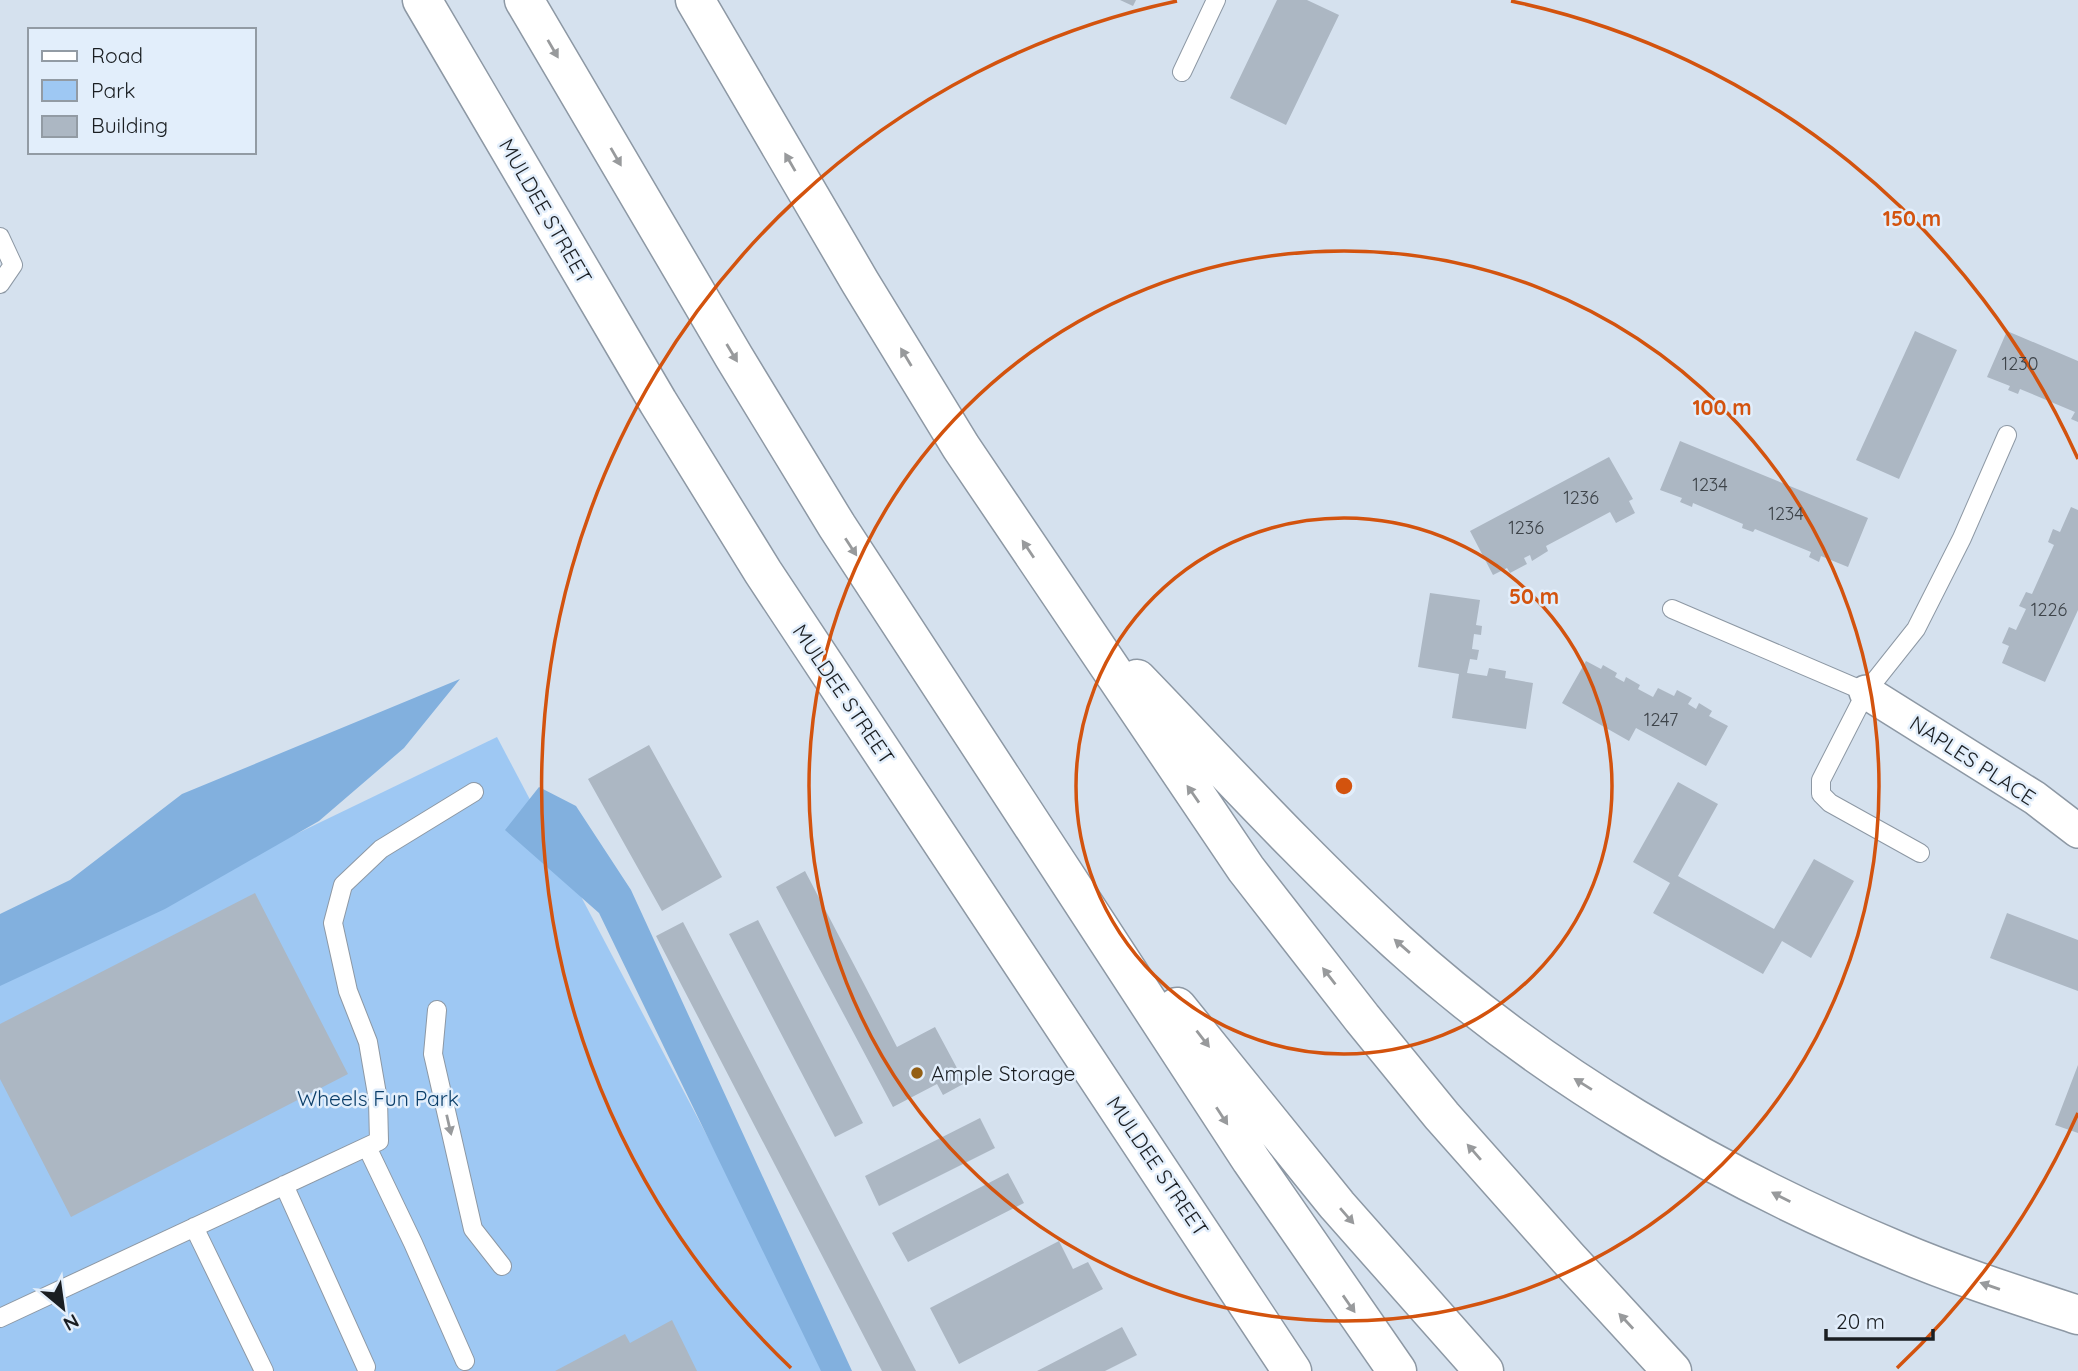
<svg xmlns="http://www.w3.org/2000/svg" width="2078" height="1371" font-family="Quicksand,sans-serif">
<rect width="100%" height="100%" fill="#d5e1ee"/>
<path fill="#9ec8f3" d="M497,737l334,634h-831v-394z"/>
<path fill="#82b0de" d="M460,679l-56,69 -85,73 -154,88 -165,77v-72l70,-34 112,-86z
M539,787l37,19 55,84 221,481h-31l-222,-458 -94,-83z"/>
<path fill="#acb7c3" d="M1120,0h16l-3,6z
M1277,0h30l32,15 -53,110 -56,-27z
M1915,331l42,19 -58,129 -43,-19z
M2007,331l71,30v61l-7,-3 4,-7 -55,-23 -2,5 -10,-4 2,-4 -23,-9z
M1680,441l188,77 -20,49 -27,-11 -2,6 -10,-5 2,-5 -56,-23 -2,3 -11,-4 1,-4 -50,-21 -1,4 -12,-5 2,-4 -22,-8z
M1609,457l24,42 -4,2 6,12 -19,10 -6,-11 -64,34 2,5 -16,10 -2,-6 -6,3 3,6 -17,9 -3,-5 -14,7 -23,-44z
M2071,507l7,3v100l-33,72 -43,-19 7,-17 -7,-3 7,-16 7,3 10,-21 -7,-3 7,-14 6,2 22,-49 -6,-3 5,-13 7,3z
M1430,593l50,7 -4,25 6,1 -1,9 -7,-1 -2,15 7,1 -2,10 -7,-1 -3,14 20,3 2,-8 17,3 -1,7 28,5 -7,46 -74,-11 7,-44 -41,-7z
M1586,661l15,8 2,-4 14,8 -2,4 9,5 2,-5 14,8 -2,4 15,8 5,-9 16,8 3,-6 15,8 -4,6 8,5 3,-6 13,8 -3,5 19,10 -22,40 -70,-38 -7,13 -67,-38z
M649,745l73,132 -60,34 -74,-132z
M1678,782l40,22 -40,72 96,53 40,-70 40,22 -43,77 -29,-17 -19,33 -110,-61 17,-30 -37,-21z
M805,871l92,176 38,-20 30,56 -22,12 -6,-11 -44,23 -117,-220z
M255,893l93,181 -277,143 -71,-138v-55z
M2007,913l71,27v51l-88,-33z
M758,920l105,203 -28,14 -106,-203z
M683,922l233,449h-34l-226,-435z
M2078,1065v68l-23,-8z
M980,1118l15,30 -116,58 -14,-30z
M1008,1173l16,30 -116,59 -16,-29z
M1059,1241l14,28 15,-7 15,27 -144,75 -29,-56z
M672,1320l25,51h-142l70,-37 5,9z
M1122,1327l15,28 -32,16h-68z"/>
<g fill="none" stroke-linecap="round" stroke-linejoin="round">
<defs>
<path id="lane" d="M1182,72l34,-72
M0,237l13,28 -13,19
M1672,609l194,83
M1920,853l-90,-50 -9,-9v-14l45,-88 50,-63 46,-91 45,-103
M437,1010l-4,44 40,175 29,37
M367,1147l46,96 52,118
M284,1185l82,182
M194,1227l70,144
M0,1318l379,-177 -1,-41 -10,-58 -20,-51 -15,-68 10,-38 38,-36 93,-57"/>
<path id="street" d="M1866,692l169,106 43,33"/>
<path id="secondary" d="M422,0l236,402 105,170 529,799"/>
<path id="highway" d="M524,0l210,357 103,169 414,634 146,211
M695,0l165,282 101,165 285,422 116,149 80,98 126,142 104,113
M1137,679c85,88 169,180 260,263 145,132 321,234 501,309 59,25 119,44 180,64
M1177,1007l160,198 147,166"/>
</defs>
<use href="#lane" stroke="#8d98a4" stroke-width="20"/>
<use href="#street" stroke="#8d98a4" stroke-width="36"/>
<use href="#secondary" stroke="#8d98a4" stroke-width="41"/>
<use href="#highway" stroke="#8d98a4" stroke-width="41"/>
<use href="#lane" stroke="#fff" stroke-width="18"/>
<use href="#street" stroke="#fff" stroke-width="33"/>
<use href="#secondary" stroke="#fff" stroke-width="38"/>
<use href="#highway" stroke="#fff" stroke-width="38"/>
</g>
<defs><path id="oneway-solid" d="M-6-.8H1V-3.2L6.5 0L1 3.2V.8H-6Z" transform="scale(1.75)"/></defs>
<g fill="#989a9c">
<use href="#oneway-solid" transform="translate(553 49) rotate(60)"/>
<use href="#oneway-solid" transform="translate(616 157) rotate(60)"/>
<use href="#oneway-solid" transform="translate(790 162) rotate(-120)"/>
<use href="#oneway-solid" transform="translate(732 353) rotate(59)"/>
<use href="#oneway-solid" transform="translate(906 357) rotate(-121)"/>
<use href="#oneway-solid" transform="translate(851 547) rotate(57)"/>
<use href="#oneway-solid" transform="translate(1028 549) rotate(-124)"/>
<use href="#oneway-solid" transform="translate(1193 794) rotate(-125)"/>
<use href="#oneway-solid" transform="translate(1402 946) rotate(-139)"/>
<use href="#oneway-solid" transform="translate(1329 976) rotate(-128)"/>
<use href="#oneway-solid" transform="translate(1203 1039) rotate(52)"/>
<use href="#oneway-solid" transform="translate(1583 1084) rotate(-148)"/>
<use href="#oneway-solid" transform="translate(1222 1116) rotate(57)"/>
<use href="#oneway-solid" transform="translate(449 1125) rotate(77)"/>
<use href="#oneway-solid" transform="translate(1474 1152) rotate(-131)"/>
<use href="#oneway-solid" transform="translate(1781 1197) rotate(-153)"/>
<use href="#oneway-solid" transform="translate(1347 1216) rotate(49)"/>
<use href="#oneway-solid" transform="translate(1990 1286) rotate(-161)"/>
<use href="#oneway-solid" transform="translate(1349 1304) rotate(55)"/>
<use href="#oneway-solid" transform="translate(1626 1321) rotate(-133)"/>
</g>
<g fill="none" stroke="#d3530e" stroke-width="3.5">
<circle cx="1344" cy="786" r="268"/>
<circle cx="1344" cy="786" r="535"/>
<path d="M2078 1113A803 803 0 0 1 1897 1368M791 1368A803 803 0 0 1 1177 1M1511 1A803 803 0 0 1 2078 459"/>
</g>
<circle fill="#945f14" stroke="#e2eefb" stroke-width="2.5" cx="917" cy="1073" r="7"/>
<g text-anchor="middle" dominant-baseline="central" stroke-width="5" stroke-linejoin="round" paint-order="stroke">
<g font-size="18" fill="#3e444a">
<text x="2020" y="363">1230</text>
<text x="1710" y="484">1234</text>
<text x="1581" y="497">1236</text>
<text x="1786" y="513">1234</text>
<text x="1526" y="527">1236</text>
<text x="2049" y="609">1226</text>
<text x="1661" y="719">1247</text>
</g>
<g font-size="21" fill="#1a1e22" stroke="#e2eefb">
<text transform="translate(546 211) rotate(60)">MULDEE STREET</text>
<text transform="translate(844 694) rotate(56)">MULDEE STREET</text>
<text transform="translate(1973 760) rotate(33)">NAPLES PLACE</text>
<text transform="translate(1158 1166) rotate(56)">MULDEE STREET</text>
</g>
<g font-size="21" fill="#1a1e22" stroke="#e2eefb" text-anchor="start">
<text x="931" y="1073">Ample Storage</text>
</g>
<g font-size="21" fill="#0c3f6a" stroke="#e2eefb">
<text x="378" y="1098">Wheels Fun Park</text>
</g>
</g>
<circle cx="1344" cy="786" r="10" fill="#d3530e" stroke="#e2eefb" stroke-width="3.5"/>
<g font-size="21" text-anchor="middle" font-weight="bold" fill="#d3530e" stroke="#e2eefb" stroke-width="5" stroke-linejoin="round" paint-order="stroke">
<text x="1912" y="226">150 m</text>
<text x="1722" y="415">100 m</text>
<text x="1534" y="604">50 m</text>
</g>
<rect x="28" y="28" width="228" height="126" fill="#e2eefb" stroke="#929ba4" stroke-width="2"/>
<rect x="42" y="51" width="35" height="10" fill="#ffffff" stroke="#929ba4" stroke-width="2"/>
<text x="91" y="63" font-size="21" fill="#1a1e22">Road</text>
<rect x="42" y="80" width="35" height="21" fill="#9ec8f3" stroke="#929ba4" stroke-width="2"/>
<text x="91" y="98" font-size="21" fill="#1a1e22">Park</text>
<rect x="42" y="116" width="35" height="21" fill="#acb7c3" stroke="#929ba4" stroke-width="2"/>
<text x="91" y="133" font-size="21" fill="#1a1e22">Building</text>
<g transform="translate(63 1308) rotate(151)" stroke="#e2eefb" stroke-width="5" paint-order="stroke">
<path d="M0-5L12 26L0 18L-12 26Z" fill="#1a1e22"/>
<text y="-10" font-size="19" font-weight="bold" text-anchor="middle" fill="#1a1e22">N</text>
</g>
<path d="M1826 1329v10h107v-10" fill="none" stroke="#1a1e22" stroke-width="3.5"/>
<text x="1836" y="1329" font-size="21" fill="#1a1e22" stroke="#e2eefb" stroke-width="5" paint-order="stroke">20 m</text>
</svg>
